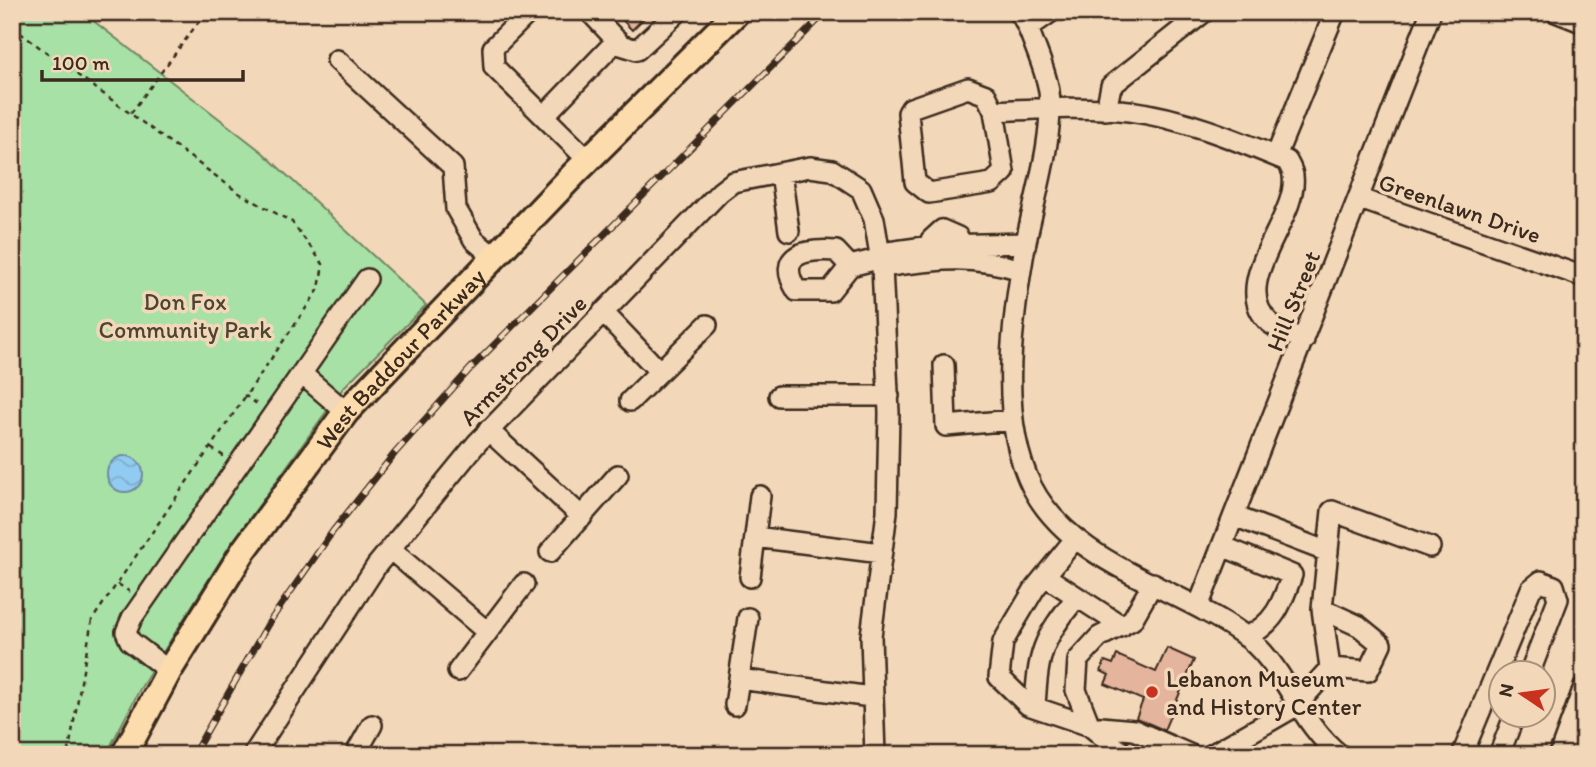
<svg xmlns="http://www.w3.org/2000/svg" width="1596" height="767" font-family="Itim,sans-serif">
<defs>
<pattern id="water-waves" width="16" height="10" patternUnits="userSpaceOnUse" patternTransform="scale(1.75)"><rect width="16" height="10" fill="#92cbf1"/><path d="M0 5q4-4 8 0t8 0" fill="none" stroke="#7faece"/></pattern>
</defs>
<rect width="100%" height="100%" fill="#f2d7b9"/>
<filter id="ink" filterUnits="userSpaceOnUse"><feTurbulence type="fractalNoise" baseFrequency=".0143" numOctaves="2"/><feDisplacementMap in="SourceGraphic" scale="14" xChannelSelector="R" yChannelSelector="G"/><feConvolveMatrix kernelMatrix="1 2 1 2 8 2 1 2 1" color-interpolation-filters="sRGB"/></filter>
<g filter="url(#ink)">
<path fill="#a7e1a6" stroke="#718662" stroke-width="2" d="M12,12h70l180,140 164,153 -82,82 -117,163 -87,139 -34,66h-94z"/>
<path fill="url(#water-waves)" stroke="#6f8b9d" stroke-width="2" d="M107 474a18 18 0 1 1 36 0a18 18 0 1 1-36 0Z"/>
<path fill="#e5b49d" stroke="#3b2a1e" stroke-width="2" d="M615,12h35l-18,18z
M1167,648l27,12 -30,70 -28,-12 7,-18 -38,-16 4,-9 -8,-4 4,-10 8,3 4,-9 39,17z"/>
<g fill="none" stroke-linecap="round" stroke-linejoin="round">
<defs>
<path id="minor" d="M529,12l-36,36 1,19 94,93
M590,12l31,33 16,5 41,-38
M1019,12c7,9 10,19 14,29 6,16 13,32 16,50 6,50 -18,116 -26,167 -12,71 -24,163 9,229 40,77 141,98 209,146 45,31 55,87 99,122
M1556,12l28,11
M1028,28l23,-16
M337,60l116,107 3,42 18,31 20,17
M1106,110l5,-24 93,-74
M994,111l10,61 -12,11 -63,10 -14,-11 -7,-69 3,-5 57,-20 18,7 8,16c45,-2 90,-5 135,0 55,7 107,29 158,50 2,4 6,10 6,15 6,43 -67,108 -23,147 8,7 24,12 34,17
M544,116l73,-76
M1276,156l59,-144
M781,173l8,58
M1360,199l224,78
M881,253l58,-8 87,-2
M931,253v-13l11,-10 16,7 8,13
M850,266l-14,-15c-29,-2 -62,2 -39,40h33l20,-25 32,-8
M882,267c54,-7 86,-13 139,3
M603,312l56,59
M944,365l2,61 67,-6
M303,375l43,37
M779,396h110
M630,401l77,-76
M488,430l94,87
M1234,516l94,36
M755,537l126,16
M1075,539l-40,49 -32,54 -4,35 29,28 62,21 -14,-36 2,-30 21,-23 33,-17 21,-37
M1222,546l70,29c-10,28 -17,49 -46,62
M390,549l96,82
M550,552l68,-77
M1045,576l77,50
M750,577l10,-81
M1198,607l233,-595
M1322,609l10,-98 98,36
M169,671l-39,-30 -4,-9 6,-14 235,-339
M458,671l66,-87
M739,679l132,18
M735,705l13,-87
M1035,707c3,-54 7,-68 42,-110
M1090,726l44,4 57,25
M1090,726l35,29
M253,755l124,-190 100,-122 243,-251 13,-10 77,-15 22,3 29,19 13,30 8,48 7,146 -2,99 -16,124 4,119
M355,755l17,-30
M1211,755l85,-49 34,-38 38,3 13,-27 -22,-18 -37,-17 8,59
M1462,755l69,-166 10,-8 13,5 4,13 -28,73
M1499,755l16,-41
M1559,755l25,-68"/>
<g id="major">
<path id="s1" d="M124,755l45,-84 75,-121 102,-138 229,-239 162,-161"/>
</g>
</defs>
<use href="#minor" stroke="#3b2a1e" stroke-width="24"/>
<use href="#major" stroke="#3b2a1e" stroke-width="30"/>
<path stroke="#3b2a1e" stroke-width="2.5" stroke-dasharray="5 5" stroke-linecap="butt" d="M12,27l227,166 53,29 31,42 -4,25 -227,331 -24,135
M131,113l75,-101
M244,395l16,11
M211,448l14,9
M118,584l12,8"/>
<use href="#minor" stroke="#f2d7b9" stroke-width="19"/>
<use href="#major" stroke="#fcdcac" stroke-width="24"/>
<defs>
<path id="rail" d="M193,755l75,-131 65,-93 62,-78 75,-84 356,-357"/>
</defs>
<use href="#rail" stroke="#3b2a1e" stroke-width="7"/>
<use href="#rail" stroke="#f2d7b9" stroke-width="4.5" stroke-dasharray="13" stroke-linecap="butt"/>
</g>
</g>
<circle fill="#c8321e" stroke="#f2d7b9" stroke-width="2.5" cx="1152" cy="692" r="7"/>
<g text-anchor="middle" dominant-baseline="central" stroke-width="7" stroke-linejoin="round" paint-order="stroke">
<g font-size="24" fill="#3b2a1e" stroke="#f2d7b9">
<text transform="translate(1460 208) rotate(19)">Greenlawn Drive</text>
<text transform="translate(1293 301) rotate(-68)">Hill Street</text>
<text stroke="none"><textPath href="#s1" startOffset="485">West Baddour Parkway</textPath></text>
<text transform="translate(523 360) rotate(-46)">Armstrong Drive</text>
</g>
<g font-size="24" fill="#4b4532" stroke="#f2d7b9">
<text x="185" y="301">Don Fox<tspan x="185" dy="28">Community Park</tspan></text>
</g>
<g font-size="24" fill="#3b2a1e" stroke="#f2d7b9" text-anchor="start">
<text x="1166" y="678">Lebanon Museum<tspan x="1166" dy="28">and History Center</tspan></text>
</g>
</g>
<rect width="1596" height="767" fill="none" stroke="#f2d7b9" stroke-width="42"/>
<rect x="21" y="21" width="1554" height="725" fill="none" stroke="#3b2a1e" stroke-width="2.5" filter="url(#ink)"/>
<g transform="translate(1522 694) rotate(283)"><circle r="33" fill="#f2d7b9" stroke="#a9927b" stroke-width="2"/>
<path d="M0-5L12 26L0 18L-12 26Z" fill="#c8321e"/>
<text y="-10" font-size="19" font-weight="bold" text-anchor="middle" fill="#3b2a1e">N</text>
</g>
<path d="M42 70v10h201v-10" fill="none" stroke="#3b2a1e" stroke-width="3.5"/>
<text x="52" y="70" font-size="21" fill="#3b2a1e" stroke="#f2d7b9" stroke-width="5" paint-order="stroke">100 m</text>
</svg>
